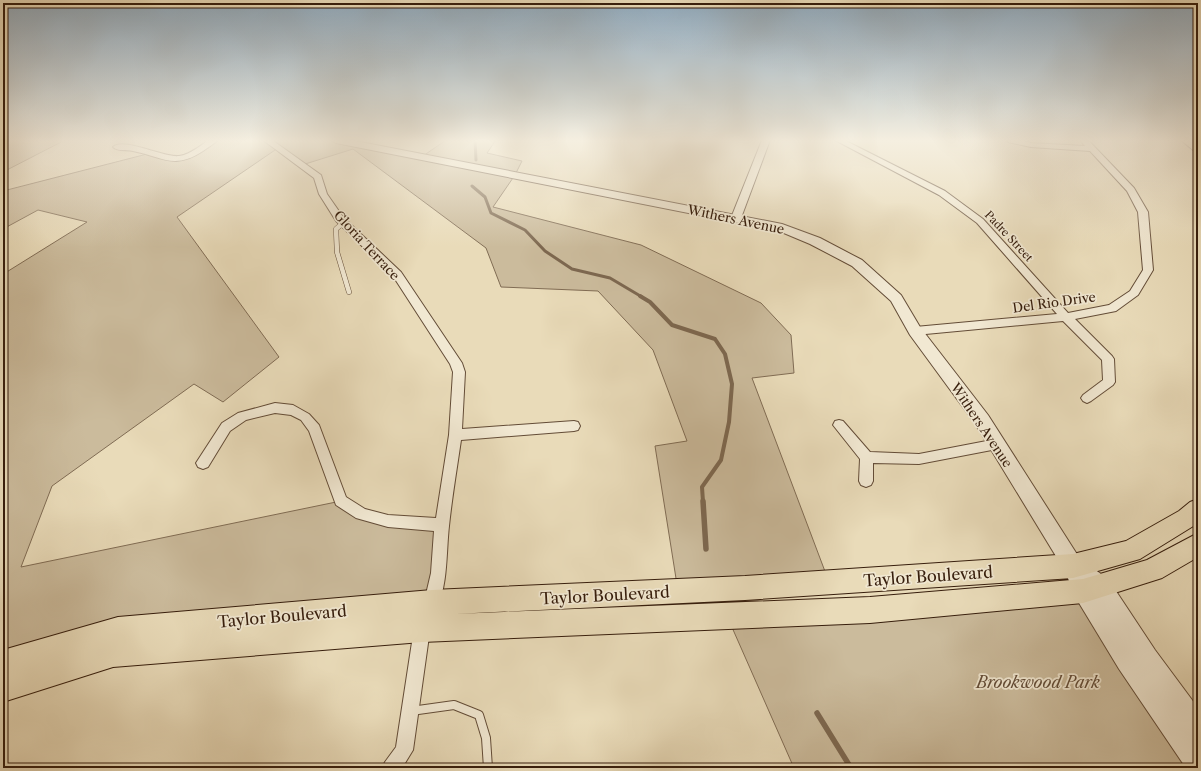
<svg xmlns="http://www.w3.org/2000/svg" width="1201" height="771" font-family="'Libre Caslon Text',serif">
<rect width="100%" height="100%" fill="#e9dbb9"/>
<filter id="stains"><feTurbulence type="fractalNoise" baseFrequency=".005" numOctaves="4"/><feColorMatrix values="0 0 0 0 .2 0 0 0 0 .09 0 0 0 0 .02 0 0 0 .5 -.17"/></filter>
<radialGradient id="worn" r=".72"><stop offset=".6" stop-color="#630" stop-opacity="0"/><stop offset="1" stop-color="#630" stop-opacity=".3"/></radialGradient>
<path fill="#cbbb9c" stroke="#806c54" d="M3,140h62l-62,32z
M214,140h121l88,16 23,-16h50l-9,13 35,8 -7,14 -22,32 148,38 120,58 30,32 3,38 -42,5 77,204 -151,9 -23,-145 32,-5 -34,-91 -55,-59 -97,-4 -15,-39 -133,-99 -51,16 -24,-17 -101,69 102,140 -56,45 -29,-18 -142,102 -31,81 320,-66 20,13 81,11 -10,78 -429,61v-392l2,1 82,-51 -49,-12 -35,19v-38l148,-38 28,6 21,-10z
M1083,591l115,177h-404l-67,-152z"/>
<g fill="none" stroke-linecap="round" stroke-linejoin="round">
<path stroke="#7d6850" stroke-width="3" d="M475,140l1,20
M472,186l13,11 6,16 34,17 20,21 27,18 38,9 32,19"/>
<path stroke="#7d6850" stroke-width="4" d="M640,296l10,6 22,23 43,14 10,15 7,30 -3,38 -8,38 -19,27 1,15"/>
<path stroke="#7d6850" stroke-width="5.5" d="M703,501l3,48
M817,713l34,55"/>
<defs>
<path id="service-far1" d="M343,223l-7,6 1,23 12,40"/>
<path id="service" d="M411,711l43,-6 25,10 7,23 2,30"/>
<path id="minor" d="M209,140h9c-4,4 -10,7 -15,11 -29,19 -40,6 -70,0 -6,-2 -15,1 -20,-4 10,-10 51,11 66,9 11,-1 22,-11 30,-16z
M263,140h9l49,35 6,19 16,23 58,55 61,91 3,9 -3,57 112,-8 4,1 2,4 -2,4 -4,1 -113,9c-4,28 -9,57 -12,86 -3,27 -1,57 -12,82l-5,3 -5,-3 -3,-5 7,-30 3,-42 -46,-4 -32,-9 -20,-13 -27,-74 -8,-11 -10,-5 -16,-2 -29,7 -16,11 -22,36 -5,2 -5,-2 -2,-4 26,-40 16,-10 37,-10 18,2 16,9 10,11 27,72 19,12 23,6 48,3 13,-83 4,-63 -3,-8 -57,-88 -57,-55 -17,-27 -5,-16z
M762,140h8l-29,78 -5,3 -3,-1 -2,-2z
M835,140h9l101,51 38,28 85,94 41,-8 21,-14 13,-21 -5,-58 -11,-21 -37,-40 -59,-4 -23,-5 -1,-2h12l12,3 54,3 -5,-6h8l46,48 14,24 5,58 -15,25 -22,16 -41,8 37,37 2,3 1,23 -2,3 -22,16 -4,2 -4,-2 -2,-3 2,-3 20,-15 -1,-20 -39,-39 -148,14 -4,-1 -2,-3 2,-3 4,-1 142,-13 -80,-91 -38,-28z
M839,420l4,1 27,31 49,2 78,-15 5,1 1,4 -1,4 -5,1 -78,15 -46,-1v18l-2,4 -5,2 -5,-2 -2,-4 1,-22 -27,-34 2,-4z
M422,621l6,2 2,6 -17,121 -11,18h-20l3,-6 11,-15 18,-118 2,-6z"/>
<path id="tertiary" d="M331,140h19l432,84 38,14 42,22 39,35 19,32 68,88 92,144 28,20 47,71 43,58v31l-5,-2 5,6v25h-12l-67,-99 -43,-71 -11,-27 -89,-146 -66,-90 -19,-34 -39,-35 -42,-22 -31,-13 -443,-88z"/>
<path id="primary" d="M1181,140h15l2,1v10l-5,-1z
M1198,499v24l-3,2 -55,34 -67,19 -328,22 -291,14 416,-17 213,-18 64,-19 51,-27v24l-36,21 -79,25 -213,20 -448,19 -309,25 -110,35v-52l115,-33 314,-27 313,-14 328,-22 53,-13 53,-30 11,-9z"/>
</defs>
<use href="#service-far1" stroke="#634c37" stroke-width="5.5"/>
<use href="#service" stroke="#634c37" stroke-width="10"/>
<use href="#minor" stroke="#634c37" stroke-width="2"/>
<use href="#tertiary" stroke="#634c37" stroke-width="2"/>
<use href="#primary" stroke="#361d0c" stroke-width="2"/>
<use href="#service-far1" stroke="#f1e8d2" stroke-width="4.5"/>
<use href="#service" stroke="#f1e8d2" stroke-width="8"/>
<use href="#minor" fill="#f1e8d2" fill-rule="evenodd"/>
<use href="#tertiary" fill="#f1e8d2" fill-rule="evenodd"/>
<use href="#primary" fill="#e9dbb9" fill-rule="evenodd"/>
</g>
<linearGradient id="sky" x2="0" y2="1"><stop stop-color="#90aabe"/><stop offset="0.57" stop-color="#f5efe0"/><stop offset="1" stop-color="#f5efe0" stop-opacity="0"/></linearGradient>
<rect width="1201" height="247" fill="url(#sky)"/>
<g text-anchor="middle" dominant-baseline="central" stroke-width="3.5" stroke-linejoin="round" paint-order="stroke">
<g font-size="11" fill="#361d0c" stroke="#f1e8d2">
<text transform="translate(1009 236) rotate(47)">Padre Street</text>
</g>
<g font-size="13" fill="#361d0c" stroke="#f1e8d2">
<text transform="translate(736 219) rotate(12)">Withers Avenue</text>
<text transform="translate(367 245) rotate(47)">Gloria Terrace</text>
<text transform="translate(1054 302) rotate(-8)">Del Rio Drive</text>
<text transform="translate(982 425) rotate(56)">Withers Avenue</text>
</g>
<g font-size="16" fill="#361d0c" stroke="#f1e8d2">
<text transform="translate(928 576) rotate(-4)">Taylor Boulevard</text>
<text transform="translate(605 595) rotate(-3)">Taylor Boulevard</text>
<text transform="translate(282 616) rotate(-5)">Taylor Boulevard</text>
</g>
<g font-size="16" font-style="italic" fill="#634c37" stroke="#f1e8d2">
<text x="1038" y="682">Brookwood Park</text>
</g>
</g>
<rect width="1201" height="771" fill="none" stroke="#e9dbb9" stroke-width="16"/>
<rect x="4" y="4" width="1193" height="763" fill="none" stroke="#361d0c" stroke-width="2"/>
<rect x="8" y="8" width="1185" height="755" fill="none" stroke="#361d0c"/>
<rect width="100%" height="100%" filter="url(#stains)"/>
<rect width="100%" height="100%" fill="url(#worn)"/>
</svg>
